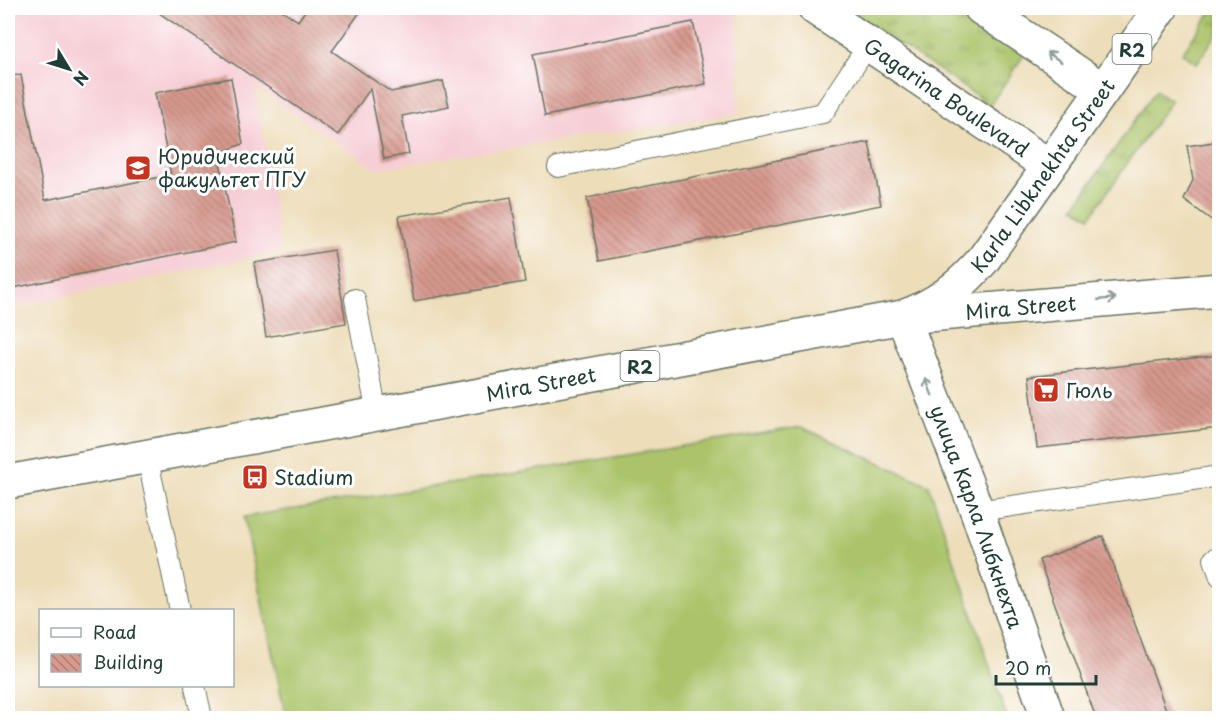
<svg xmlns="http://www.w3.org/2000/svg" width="1227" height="726" font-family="'Playpen Sans',sans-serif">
<defs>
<pattern id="grass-tufts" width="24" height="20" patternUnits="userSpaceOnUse" patternTransform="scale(1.5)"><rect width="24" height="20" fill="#abc46a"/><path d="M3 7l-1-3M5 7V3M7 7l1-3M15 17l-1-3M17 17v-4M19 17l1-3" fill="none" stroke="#8ba058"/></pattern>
<pattern id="building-back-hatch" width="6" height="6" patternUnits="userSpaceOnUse" patternTransform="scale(1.5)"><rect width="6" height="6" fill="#d7988d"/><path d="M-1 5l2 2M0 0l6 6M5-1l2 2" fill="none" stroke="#ae7d74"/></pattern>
</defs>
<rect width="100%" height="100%" fill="#fff"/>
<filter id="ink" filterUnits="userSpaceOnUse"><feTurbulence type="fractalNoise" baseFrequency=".0167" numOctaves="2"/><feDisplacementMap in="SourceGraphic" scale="12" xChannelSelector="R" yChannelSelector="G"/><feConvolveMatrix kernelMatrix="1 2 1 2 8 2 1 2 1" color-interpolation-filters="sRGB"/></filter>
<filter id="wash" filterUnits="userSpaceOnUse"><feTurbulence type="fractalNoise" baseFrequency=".008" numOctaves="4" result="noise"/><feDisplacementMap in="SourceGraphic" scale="24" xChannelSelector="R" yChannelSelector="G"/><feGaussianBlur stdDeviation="1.35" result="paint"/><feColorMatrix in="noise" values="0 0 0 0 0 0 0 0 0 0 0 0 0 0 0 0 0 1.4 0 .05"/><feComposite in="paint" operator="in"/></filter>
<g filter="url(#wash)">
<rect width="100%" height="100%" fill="#edddb9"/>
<path fill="#f6cfd6" d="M8,8h729l2,105 -364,56 -120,-83 26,165 -273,57z"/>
<path fill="url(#grass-tufts)" stroke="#65804f" stroke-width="1.5" d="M846,8h115l65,44 -36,53z
M1214,8h5v23l-22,32 -15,-10z
M1156,90l15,11 -81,116 -16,-10z"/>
<path fill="#abc46a" stroke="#65804f" stroke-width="1.5" d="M801,427l128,58 78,233h-721l-42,-201z"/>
<g id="blocks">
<path fill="url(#building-back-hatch)" d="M152,8h127l19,13 9,-13h56l-31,43 59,41 52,-11 6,25 -47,10 7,38 -25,5 -14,-70 -32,46z
M693,22l13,62 -161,32 -12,-62z
M21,75l24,125 126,-25 -16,-82 76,-15 12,66 -25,9 18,89 -228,47v-213z
M1220,141v85l-36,-26 9,-20 -6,-34z
M869,142l12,63 -282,56 -12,-63z
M511,197l14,85 -111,19 -15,-85z
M334,250l12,73 -80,14 -12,-74z
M1220,355v73l-183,20 -8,-72z
M1103,536l66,182h-73l-57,-158z"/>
</g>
</g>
<g filter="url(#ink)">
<use href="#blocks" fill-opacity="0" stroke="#677563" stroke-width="1.5"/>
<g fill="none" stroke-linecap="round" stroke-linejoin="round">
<defs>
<path id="service" d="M558,167l265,-54 46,-69
M355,299l22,115
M147,456l33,154
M977,511l243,-35
M1220,556l-6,3 6,18
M195,686l7,32"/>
<g id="minor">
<path id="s1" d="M904,317l316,-27"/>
</g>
<g id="tertiary">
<path id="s2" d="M815,8l234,158"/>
<path d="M981,8l122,82"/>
</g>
<g id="primary">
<path id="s3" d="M903,317l74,194 71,207"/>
<path id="s4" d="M8,482l895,-165c33,-12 57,-30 80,-57l178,-252"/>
</g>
</defs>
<use href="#service" stroke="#677563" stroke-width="22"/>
<use href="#minor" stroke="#677563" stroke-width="36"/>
<use href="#tertiary" stroke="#677563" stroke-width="36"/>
<use href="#primary" stroke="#677563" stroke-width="36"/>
<use href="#service" stroke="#fff" stroke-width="20"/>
<use href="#minor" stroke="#fff" stroke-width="33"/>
<use href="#tertiary" stroke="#fff" stroke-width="33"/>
<use href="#primary" stroke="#fff" stroke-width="33"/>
</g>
<defs><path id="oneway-shaft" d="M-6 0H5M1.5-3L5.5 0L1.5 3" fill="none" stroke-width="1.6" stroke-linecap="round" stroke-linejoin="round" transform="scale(1.5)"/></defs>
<g stroke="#8f9e9a">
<use href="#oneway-shaft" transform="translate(1054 57) rotate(-146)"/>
<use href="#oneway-shaft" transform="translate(1107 299) rotate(-5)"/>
<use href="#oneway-shaft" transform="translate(929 387) rotate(-111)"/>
</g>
</g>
<defs>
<symbol id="university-square" viewBox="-11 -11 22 22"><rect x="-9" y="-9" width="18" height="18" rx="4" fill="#c8321e" stroke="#fff"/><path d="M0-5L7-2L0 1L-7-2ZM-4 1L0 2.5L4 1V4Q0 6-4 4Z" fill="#fff"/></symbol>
<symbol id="supermarket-square" viewBox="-11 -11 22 22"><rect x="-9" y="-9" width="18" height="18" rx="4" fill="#c8321e" stroke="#fff"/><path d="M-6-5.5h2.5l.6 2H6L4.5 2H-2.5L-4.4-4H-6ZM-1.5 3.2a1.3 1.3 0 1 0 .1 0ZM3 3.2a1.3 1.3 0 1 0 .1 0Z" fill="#fff"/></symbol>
<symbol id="bus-square" viewBox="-11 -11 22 22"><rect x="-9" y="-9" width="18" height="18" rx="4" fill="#c8321e" stroke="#fff"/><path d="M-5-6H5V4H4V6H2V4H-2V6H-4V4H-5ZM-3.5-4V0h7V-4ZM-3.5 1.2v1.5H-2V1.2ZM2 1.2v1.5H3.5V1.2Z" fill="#fff"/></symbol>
</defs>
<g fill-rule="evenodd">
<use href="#university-square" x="123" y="153" width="30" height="30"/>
<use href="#supermarket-square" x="1031" y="375" width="30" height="30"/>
<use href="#bus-square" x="240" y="462" width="30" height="30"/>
</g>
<g text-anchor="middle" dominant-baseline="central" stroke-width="6" stroke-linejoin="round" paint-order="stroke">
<g fill="#fff" stroke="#627771" stroke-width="1.5">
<rect x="1112.5" y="34" width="39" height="30" rx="4.5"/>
<rect x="620.5" y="351" width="39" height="30" rx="4.5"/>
</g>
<g font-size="18" font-weight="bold" fill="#1f3d34">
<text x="1132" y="49">R2</text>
<text x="640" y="366">R2</text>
</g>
<g font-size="20" fill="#1f3d34" stroke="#fff">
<text stroke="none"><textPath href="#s2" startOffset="159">Gagarina Boulevard</textPath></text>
<text stroke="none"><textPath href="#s4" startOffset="1113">Karla Libknekhta Street</textPath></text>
<text stroke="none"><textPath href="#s1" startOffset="117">Mira Street</textPath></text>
<text stroke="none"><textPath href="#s4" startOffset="542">Mira Street</textPath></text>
<text stroke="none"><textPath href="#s3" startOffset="213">улица Карла Либкнехта</textPath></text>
</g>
<g font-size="20" fill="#1f3d34" stroke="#fff" text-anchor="start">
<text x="158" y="156">Юридический<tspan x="158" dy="23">факультет ПГУ</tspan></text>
<text x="1066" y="390">Гюль</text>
<text x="274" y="477">Stadium</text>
</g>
</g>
<rect width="1227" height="726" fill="none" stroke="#fff" stroke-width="30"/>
<rect x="39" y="609" width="195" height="78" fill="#ffffff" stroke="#a5b1ae" stroke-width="1.5"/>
<rect x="51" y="628" width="30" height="9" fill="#ffffff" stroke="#a5b1ae" stroke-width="1.5"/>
<text x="93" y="639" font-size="18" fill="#1f3d34">Road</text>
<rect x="51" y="654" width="30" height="18" fill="url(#building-back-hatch)" stroke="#a5b1ae" stroke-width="1.5"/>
<text x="93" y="669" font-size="18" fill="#1f3d34">Building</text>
<g transform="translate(69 69) rotate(128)" stroke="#ffffff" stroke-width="4.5" paint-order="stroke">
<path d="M0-4.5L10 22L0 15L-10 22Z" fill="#1f3d34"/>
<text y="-9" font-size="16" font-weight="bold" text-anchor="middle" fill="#1f3d34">N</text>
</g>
<path d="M996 675v9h100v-9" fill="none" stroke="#1f3d34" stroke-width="3"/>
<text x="1005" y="675" font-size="18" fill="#1f3d34" stroke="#ffffff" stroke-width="4.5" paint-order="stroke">20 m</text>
</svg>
